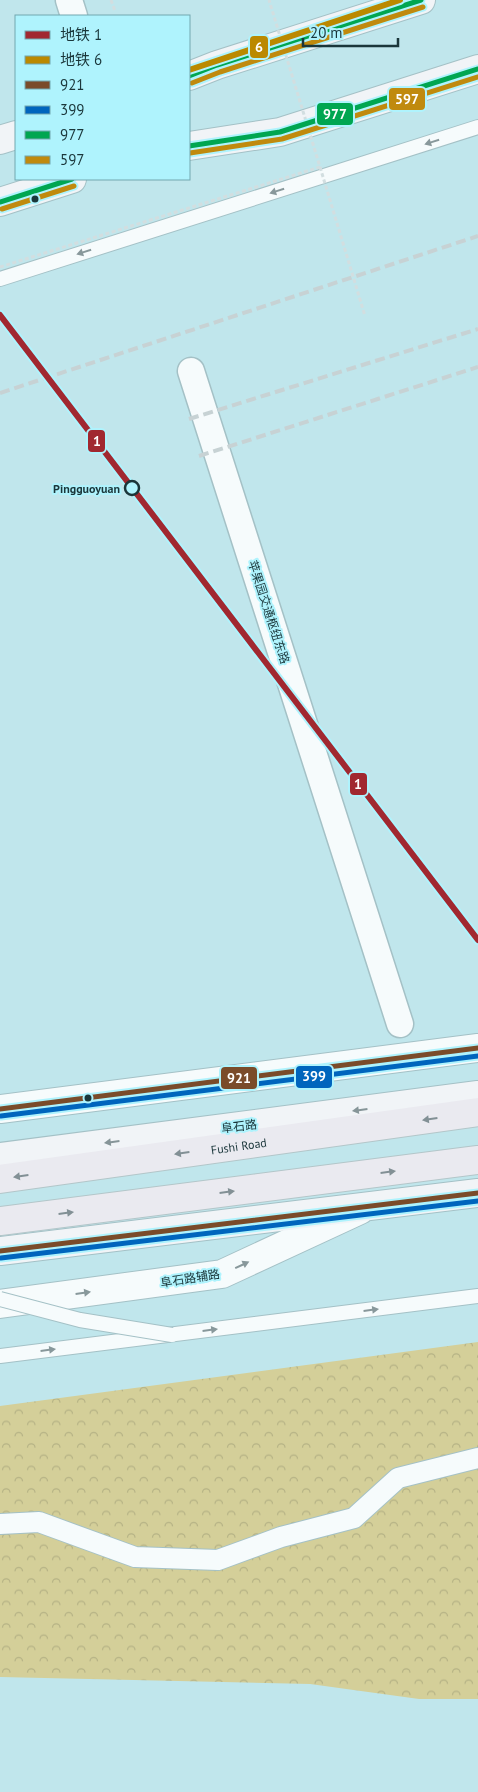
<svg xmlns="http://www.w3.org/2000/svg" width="478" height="1792" font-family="'PT Sans','Noto Sans SC',sans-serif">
<defs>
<pattern id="park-crowns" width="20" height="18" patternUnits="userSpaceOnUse" patternTransform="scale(1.25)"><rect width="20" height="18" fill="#d4cf99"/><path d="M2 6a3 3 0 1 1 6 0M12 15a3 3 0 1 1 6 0" fill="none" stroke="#b5b285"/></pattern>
</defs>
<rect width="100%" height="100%" fill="#c0e6ec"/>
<path fill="url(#park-crowns)" d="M478,1342v357h-59l-109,-15 -310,-7v-271z"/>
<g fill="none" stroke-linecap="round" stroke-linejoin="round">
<defs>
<path id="service" d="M0,279l478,-152
M0,1356l478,-60"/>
<path id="pedestrian" d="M0,1524l39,-2 96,35 83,3 63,-23 73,-19 44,-40 80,-20"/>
<path id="minor" d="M69,0l5,16
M191,371l209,653"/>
<path id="tertiary" d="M0,1109l478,-61
M0,1304l222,-30 138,-64"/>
<path id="secondary" d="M189,76l28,-11 204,-65
M0,140l16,-5
M189,146l91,-14 198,-63
M0,202l72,-23
M0,1157l478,-62
M0,1251l478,-58"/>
<g id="trunk">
<path id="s1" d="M0,1179l478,-67"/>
<path d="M0,1221l478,-61"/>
</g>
</defs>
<use href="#service" stroke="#a4c1c6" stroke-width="16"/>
<use href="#pedestrian" stroke="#a4c1c6" stroke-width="22"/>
<use href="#minor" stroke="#a4c1c6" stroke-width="29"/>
<use href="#tertiary" stroke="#a4c1c6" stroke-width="30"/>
<use href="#secondary" stroke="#a4c1c6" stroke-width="30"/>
<use href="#trunk" stroke="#b3c6c9" stroke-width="30"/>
<path stroke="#d2dee0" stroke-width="3" stroke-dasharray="4 2.5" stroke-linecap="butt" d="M111,0l4,11"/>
<use href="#service" stroke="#f6fbfc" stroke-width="14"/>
<use href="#pedestrian" stroke="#f6fbfc" stroke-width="20"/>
<use href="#minor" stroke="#f6fbfc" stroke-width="26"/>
<use href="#tertiary" stroke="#f6fbfc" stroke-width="28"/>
<use href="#secondary" stroke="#f1f4f7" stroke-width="28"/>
<use href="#trunk" stroke="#eaeaf0" stroke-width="28"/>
<path stroke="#c7d2d4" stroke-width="4" stroke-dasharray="10 5" stroke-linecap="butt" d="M0,393l478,-157
M189,419l289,-90
M199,456l279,-89"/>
<defs>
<path id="service-bridge" d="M0,1299l80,21 92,15"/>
</defs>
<use href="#service-bridge" stroke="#a4c1c6" stroke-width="16" stroke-linecap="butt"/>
<path stroke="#d2dee0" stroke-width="3" stroke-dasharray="4 2.5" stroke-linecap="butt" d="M320,167l45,149
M0,267l320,-100 -51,-167"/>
<use href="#service-bridge" stroke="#f6fbfc" stroke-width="14"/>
<defs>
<path id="bus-1" d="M0,1109l478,-61
M0,1251l478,-58"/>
<path id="bus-2" d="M1,1116l477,-60
M1,1258l477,-57"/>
<path id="bus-3" d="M189,76l28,-11 204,-65
M189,146l91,-14 198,-63
M0,202l72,-23"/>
<path id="bus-4" d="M192,83l28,-11 203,-65
M190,153l92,-14 196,-62
M2,209l72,-23"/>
</defs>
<use href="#bus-1" stroke="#aff3fd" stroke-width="9"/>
<use href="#bus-2" stroke="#aff3fd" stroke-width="9"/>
<use href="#bus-3" stroke="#aff3fd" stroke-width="9"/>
<use href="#bus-4" stroke="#aff3fd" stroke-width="9"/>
<use href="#bus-1" stroke="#7a4b2a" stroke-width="5"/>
<use href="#bus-2" stroke="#0065bd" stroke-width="5"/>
<use href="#bus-3" stroke="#00a651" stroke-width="5"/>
<use href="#bus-4" stroke="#c08a0e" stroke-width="5"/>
<defs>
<path id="metro-1" d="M0,315l478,625"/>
<path id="metro-2" d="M189,70l211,-70"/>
</defs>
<use href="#metro-1" stroke="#aff3fd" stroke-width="10"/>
<use href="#metro-2" stroke="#aff3fd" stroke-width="10"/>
<use href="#metro-1" stroke="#a12830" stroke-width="6"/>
<use href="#metro-2" stroke="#bb8900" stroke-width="6"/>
</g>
<defs><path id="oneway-solid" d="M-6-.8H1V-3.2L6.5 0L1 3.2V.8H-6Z" transform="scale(1.25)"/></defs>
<g fill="#88989b">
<use href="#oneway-solid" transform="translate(432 142) rotate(162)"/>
<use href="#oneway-solid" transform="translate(277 191) rotate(162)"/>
<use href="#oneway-solid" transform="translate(84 252) rotate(162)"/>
<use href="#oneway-solid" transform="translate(242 1265) rotate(-25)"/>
<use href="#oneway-solid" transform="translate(83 1293) rotate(-8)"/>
<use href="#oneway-solid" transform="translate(371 1310) rotate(-7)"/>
<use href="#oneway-solid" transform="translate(210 1330) rotate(-7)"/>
<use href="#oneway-solid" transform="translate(48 1350) rotate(-7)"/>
</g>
<g fill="#869598">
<use href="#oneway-solid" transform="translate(360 1110) rotate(173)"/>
<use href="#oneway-solid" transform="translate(112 1142) rotate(173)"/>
</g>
<g fill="#829095">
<use href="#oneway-solid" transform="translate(430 1119) rotate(172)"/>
<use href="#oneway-solid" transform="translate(182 1153) rotate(172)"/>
<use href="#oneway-solid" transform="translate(388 1172) rotate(-7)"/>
<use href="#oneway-solid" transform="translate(21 1176) rotate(172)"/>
<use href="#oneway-solid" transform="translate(227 1192) rotate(-7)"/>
<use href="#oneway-solid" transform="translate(66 1213) rotate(-7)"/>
</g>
<g fill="#1a363a" stroke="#aff3fd" stroke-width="2">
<circle cx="35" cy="199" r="4.5"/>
<circle cx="88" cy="1098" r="4.5"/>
</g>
<circle fill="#aff3fd" stroke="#1a363a" stroke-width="2.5" cx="132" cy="488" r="7"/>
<g text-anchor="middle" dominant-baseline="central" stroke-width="4" stroke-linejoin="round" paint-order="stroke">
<g font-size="12" font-weight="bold" fill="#1a363a" stroke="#aff3fd" text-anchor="end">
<text x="120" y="488">Pingguoyuan</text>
</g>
<g font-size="12" fill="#1a363a" stroke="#aff3fd">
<text transform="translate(269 612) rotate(72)">苹果园交通枢纽东路</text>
<text transform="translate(239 1126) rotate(-7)">阜石路</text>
<text stroke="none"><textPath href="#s1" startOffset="241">Fushi Road</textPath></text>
<text transform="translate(190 1278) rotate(-9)">阜石路辅路</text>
</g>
</g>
<g stroke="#aff3fd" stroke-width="2">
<rect x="249" y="35" width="20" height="24" rx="5" fill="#bb8900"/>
<rect x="388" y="87" width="38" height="24" rx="5" fill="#c08a0e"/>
<rect x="316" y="102" width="38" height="24" rx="5" fill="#00a651"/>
<rect x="87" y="429" width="19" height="24" rx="5" fill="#a12830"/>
<rect x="349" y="772" width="19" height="24" rx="5" fill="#a12830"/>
<rect x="295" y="1065" width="38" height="24" rx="5" fill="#0065bd"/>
<rect x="220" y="1066" width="38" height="24" rx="5" fill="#7a4b2a"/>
</g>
<g font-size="14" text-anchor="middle" font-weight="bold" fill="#fff">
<text x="259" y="52">6</text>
<text x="407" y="104">597</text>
<text x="335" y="119">977</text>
<text x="97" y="446">1</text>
<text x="358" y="789">1</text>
<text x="314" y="1081">399</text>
<text x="239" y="1083">921</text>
</g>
<rect x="15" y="15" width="175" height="165" fill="#aff3fd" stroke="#73a7af"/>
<rect x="25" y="31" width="25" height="8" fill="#a12830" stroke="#73a7af"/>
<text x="60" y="40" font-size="15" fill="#1a363a">地铁 1</text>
<rect x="25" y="56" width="25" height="8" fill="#bb8900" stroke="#73a7af"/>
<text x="60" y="65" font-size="15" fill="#1a363a">地铁 6</text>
<rect x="25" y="81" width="25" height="8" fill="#7a4b2a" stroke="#73a7af"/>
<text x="60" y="90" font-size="15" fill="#1a363a">921</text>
<rect x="25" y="106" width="25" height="8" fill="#0065bd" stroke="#73a7af"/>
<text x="60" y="115" font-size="15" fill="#1a363a">399</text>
<rect x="25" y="131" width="25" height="8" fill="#00a651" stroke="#73a7af"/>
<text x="60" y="140" font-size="15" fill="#1a363a">977</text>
<rect x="25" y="156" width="25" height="8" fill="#c08a0e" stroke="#73a7af"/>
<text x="60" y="165" font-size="15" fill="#1a363a">597</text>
<path d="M303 38v8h95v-8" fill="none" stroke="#1a363a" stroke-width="2.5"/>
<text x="310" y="38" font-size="15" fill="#1a363a" stroke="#aff3fd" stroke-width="4" paint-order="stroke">20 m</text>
</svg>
